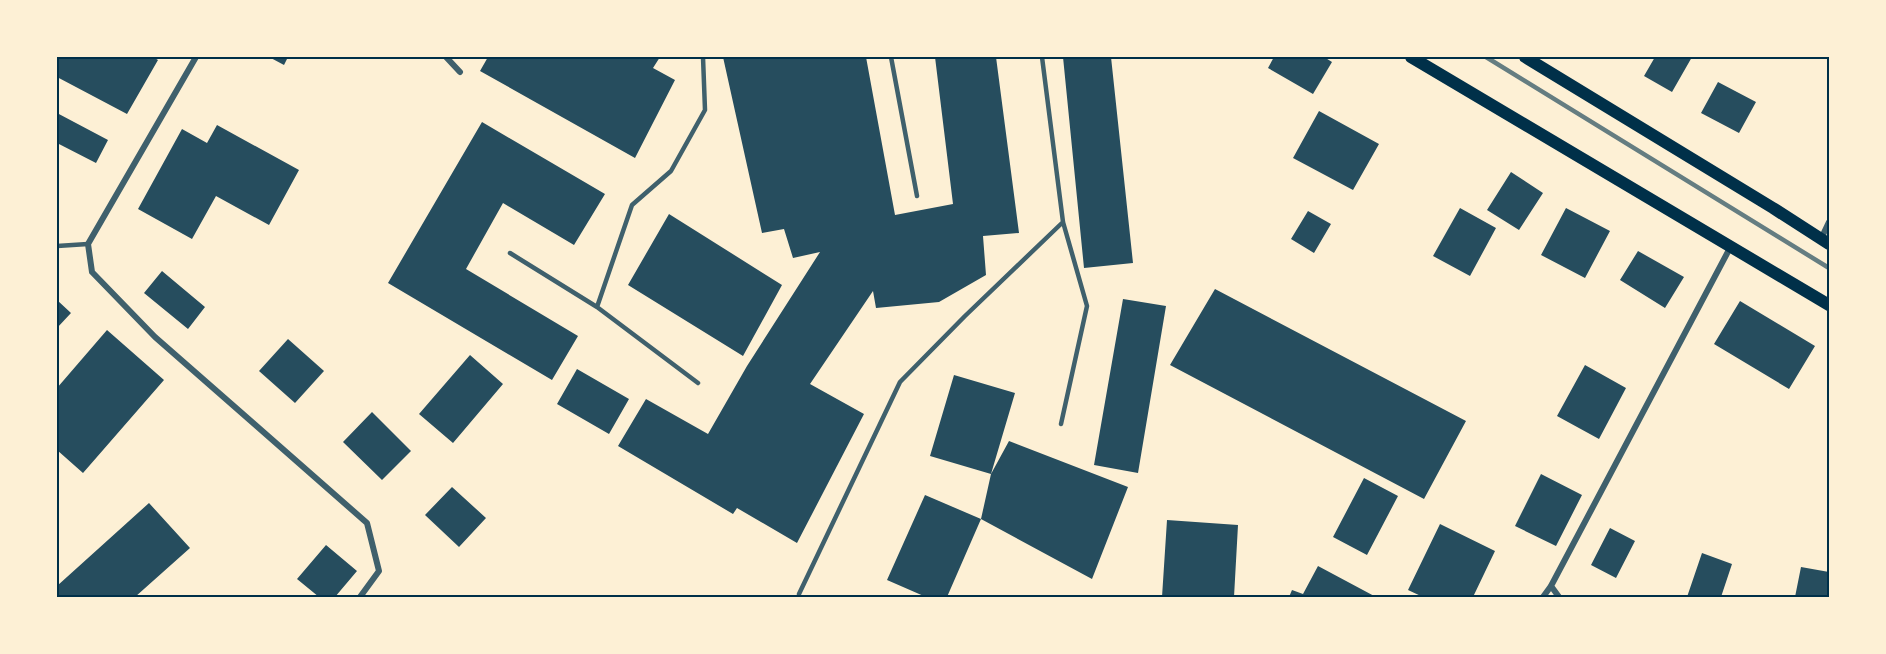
<svg xmlns="http://www.w3.org/2000/svg" width="1886" height="654" font-family="Inter,sans-serif">
<rect width="100%" height="100%" fill="#fdf0d5"/>
<path fill="#264d5e" d="M57,57h96l5,3 -31,54 -70,-37z
M269,57h19l-4,8z
M488,57h172l-7,11 22,12 -40,78 -155,-87z
M723,57h143l29,158 58,-11 -18,-147h61l23,176 -36,3 3,39 -47,27 -63,6 -3,-17 -63,93 54,30 -67,129 -60,-35 -4,6 -115,-68 28,-47 62,35 39,-68 73,-114 -27,6 -9,-29 -22,4z
M1063,57h48l22,206 -49,5z
M1274,57h50l8,5 -19,32 -45,-26z
M1655,57h37l-20,35 -28,-16z
M1718,82l38,20 -17,31 -38,-20z
M1319,111l60,33 -26,46 -60,-32z
M57,113l51,27 -12,23 -39,-20z
M482,122l123,72 -31,51 -71,-42 -37,66 112,67 -26,44 -164,-97z
M217,125l82,45 -30,55 -53,-29 -24,43 -54,-30 44,-80 25,14z
M1511,172l32,21 -24,37 -32,-20z
M1460,208l36,20 -26,48 -37,-20z
M1566,208l44,23 -25,47 -44,-23z
M1308,211l23,13 -17,29 -23,-14z
M669,214l113,71 -39,71 -115,-71z
M1638,251l46,26 -19,31 -45,-28z
M162,271l43,36 -17,22 -44,-36z
M1215,289l251,132 -42,78 -254,-134z
M1123,299l43,7 -28,167 -44,-8z
M57,300l14,13 -14,15z
M1740,301l75,45 -26,43 -75,-45z
M107,330l57,50 -81,93 -26,-23v-62z
M288,339l36,32 -29,32 -36,-32z
M470,355l33,29 -50,59 -34,-29z
M1585,365l41,23 -27,51 -42,-23z
M577,369l52,30 -20,35 -52,-30z
M954,375l61,18 -24,81 -61,-18z
M372,412l39,39 -29,29 -39,-38z
M1009,441l119,46 -36,92 -111,-60 10,-45z
M1541,474l41,21 -26,51 -41,-20z
M1364,478l34,18 -31,59 -34,-18z
M452,487l34,31 -27,29 -34,-32z
M925,495l56,24 -34,78h-21l-39,-17z
M149,503l41,45 -55,49h-78v-11z
M1167,520l71,5 -4,72h-72z
M1440,524l55,27 -22,46h-50l-15,-7z
M1610,528l25,13 -19,37 -25,-13z
M326,545l31,26 -22,26h-16l-22,-18z
M1702,553l30,11 -11,33h-34z
M1318,566l58,31h-87l3,-7 11,4z
M1801,567l28,5 -1,25h-33z"/>
<g fill="none" stroke-linecap="round" stroke-linejoin="round">
<path stroke="#3f606c" stroke-width="4.5" d="M891,57l26,139
M1042,57l21,165 24,84 -26,118
M57,246l31,-2
M510,253l87,54
M698,383l-101,-76 35,-102 39,-34 34,-61 -2,-53
M799,594l101,-212 65,-66 98,-94"/>
<path stroke="#3f606c" stroke-width="6" d="M196,57l-108,187 4,28 63,65 212,186 12,48 -19,26
M446,57l14,15
M1821,239l8,-17
M1551,586l8,11
M1543,597l8,-11 180,-340"/>
<path stroke="#003049" stroke-width="12" d="M1411,57l418,248
M1525,57l248,151 56,36"/>
<path stroke="#657d81" stroke-width="4.5" d="M1486,57l343,211"/>
</g>
<rect width="1886" height="654" fill="none" stroke="#fdf0d5" stroke-width="117"/>
<rect x="58" y="58" width="1770" height="538" fill="none" stroke="#003049" stroke-width="2"/>
</svg>
